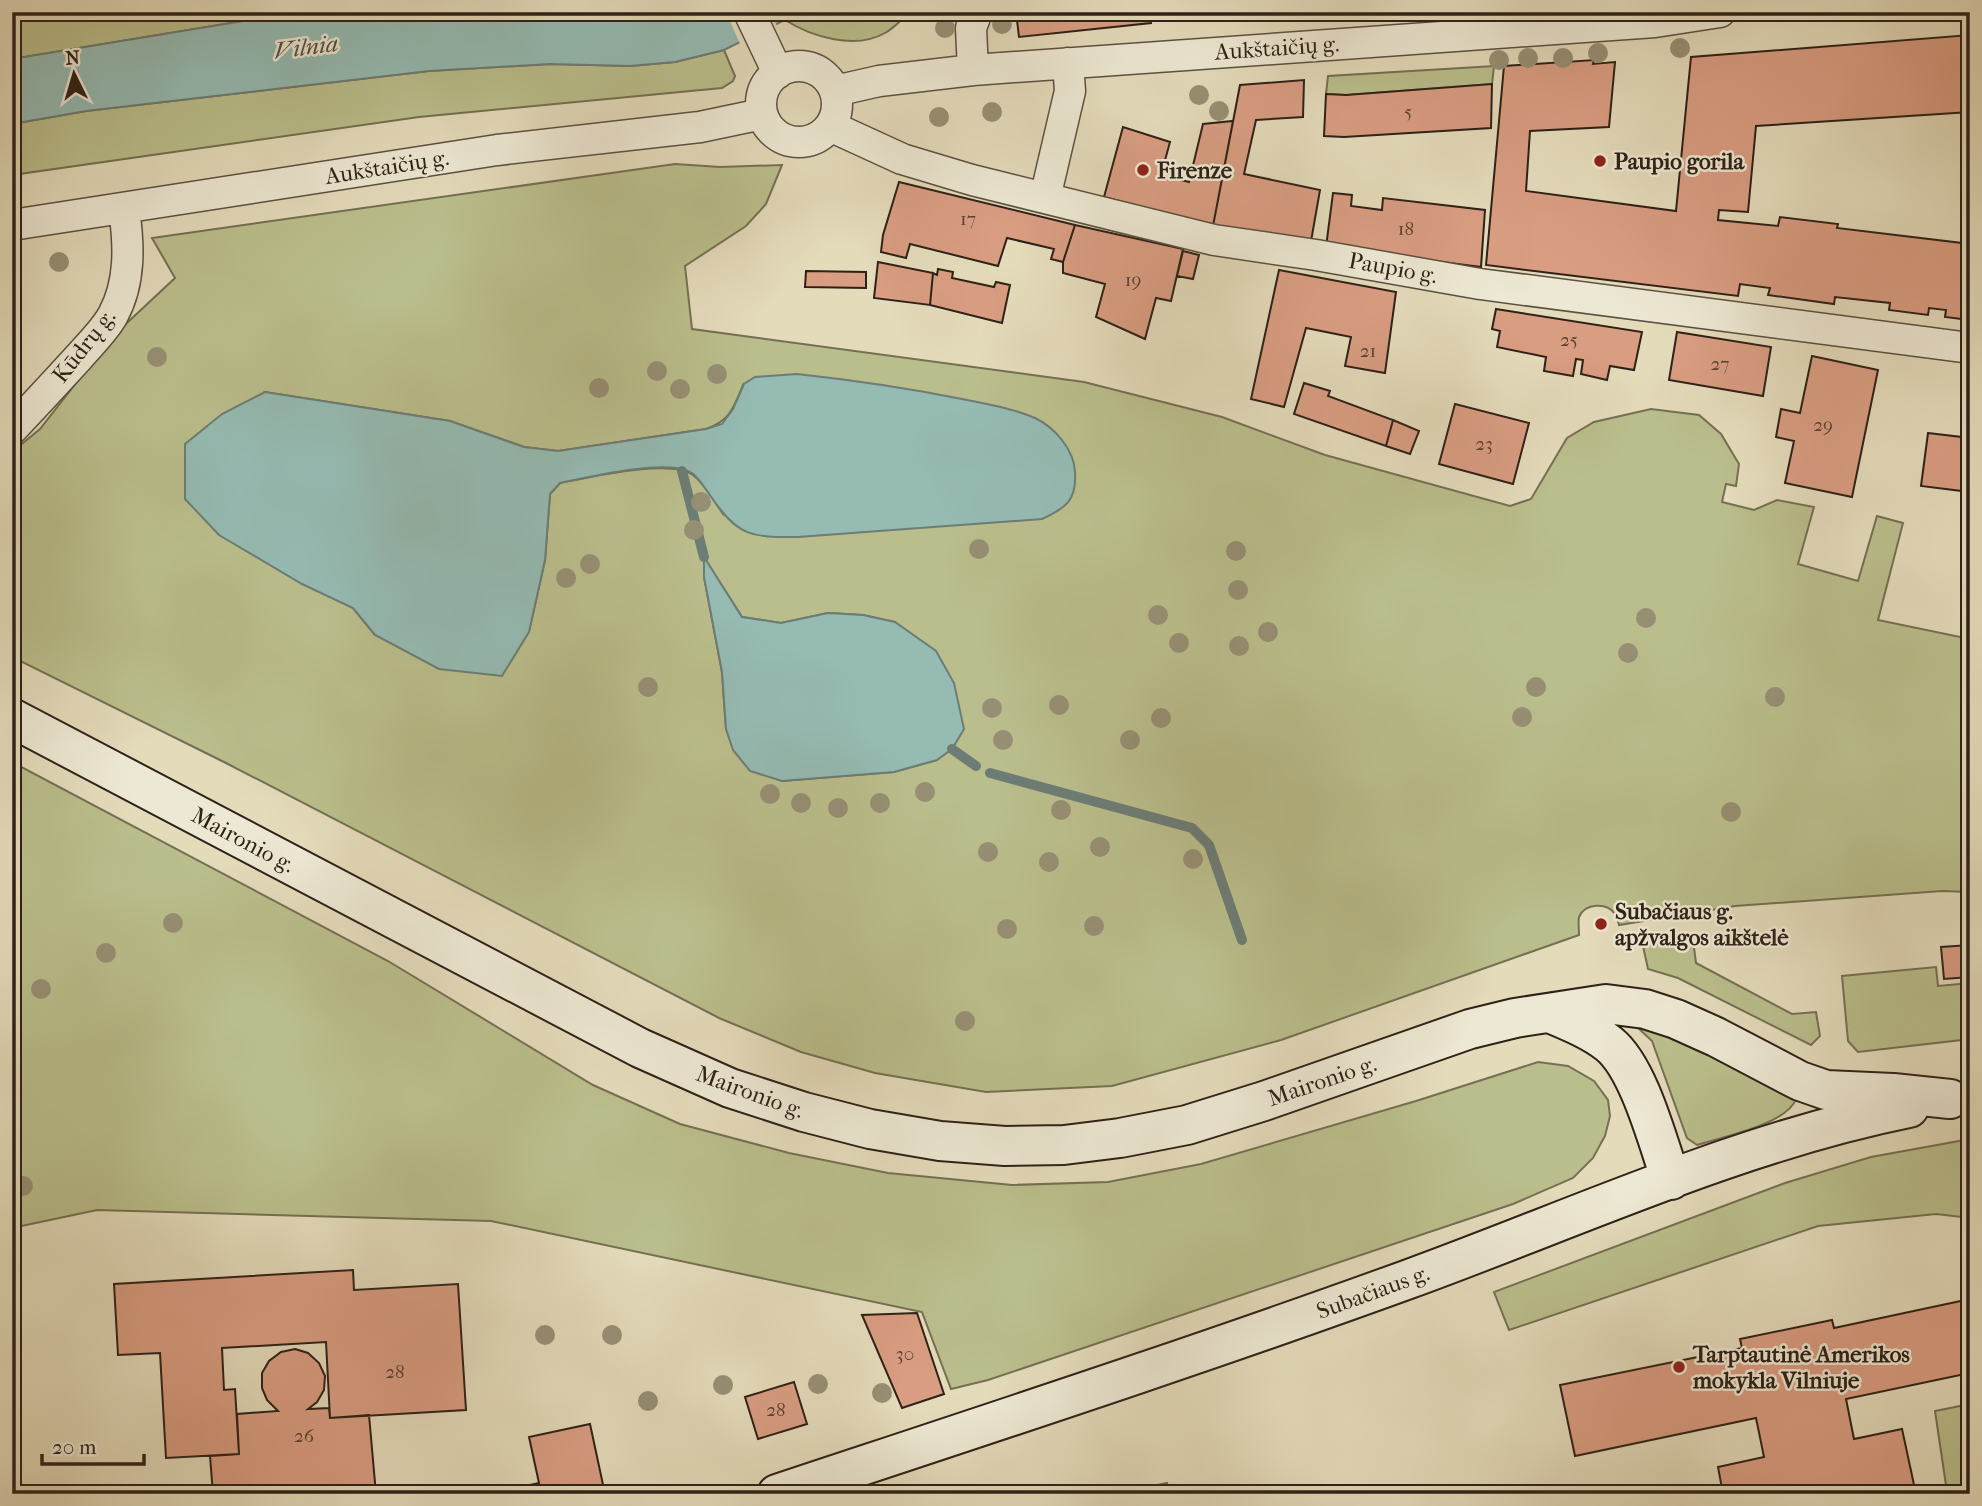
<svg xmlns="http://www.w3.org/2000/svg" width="1982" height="1506" font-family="'IM FELL French Canon',serif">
<rect width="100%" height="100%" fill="#e4dbbb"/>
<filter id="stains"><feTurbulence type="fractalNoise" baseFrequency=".00286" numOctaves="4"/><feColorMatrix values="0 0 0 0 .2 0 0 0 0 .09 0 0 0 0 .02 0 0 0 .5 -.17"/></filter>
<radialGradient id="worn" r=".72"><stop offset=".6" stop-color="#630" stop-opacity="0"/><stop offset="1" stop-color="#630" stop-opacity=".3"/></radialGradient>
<path fill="#babe8c" stroke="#747052" stroke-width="2" fill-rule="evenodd" d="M12,12h406l-175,9 -231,38z
M801,12h109c-8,7 -16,16 -25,21 -30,17 -73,4 -100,-13z
M724,50l11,26 -2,5 -11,7 -303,29 -407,58v-51l74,-13 343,-40 121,-7 80,2 45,-4z
M1494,66l-2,18 -146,11 -20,-1 2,-18z
M675,164l45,3 62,-2 -16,39 -20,22 -61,40 7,63 392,53 138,35 103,38 185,51 21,-7 36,-61 27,-16 57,-13 48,6 22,19 18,30 -3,22 -10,-2 -4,18 32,8 23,-10 37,7 -16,57 60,17 19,-65 26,7 -25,97 92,19v253l-28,-1 -207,15 -116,19c-1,-4 -2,-8 -4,-11 -8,-12 -30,-11 -36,3 -1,4 0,12 0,18l-298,105 -169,46 -126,6 -111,-19 -74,-21 -82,-34 -493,-255 -214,-106v-205l28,-23 73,-93 62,-58 -23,-40zM744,383l-21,131c-9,-13 -17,-29 -30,-39 -22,-17 -106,3 -133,8l-10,11 -5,66 -16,71 -154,4 -22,-27 -88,-216 185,29 74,26 34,4 148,-22c25,-8 28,-23 38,-46zM705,559l37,58 39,6 47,-10 35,2 32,7 42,138 -43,12 -112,9 -56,-52 -4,-57 -18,-95z
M12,762l376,199 205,124 87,39 109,29 99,20 124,12 96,-3 93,-18 215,-63 122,-39 30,4 26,15 14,19 2,16 -5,20 -12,22 -20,20 -60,26 -525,176 -37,9 -29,-77 -431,-91 -394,-11 -85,18z
M1693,940l3,23 96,51 24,-2 4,24 -9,9 -133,-67 -30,-9 -5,-23z
M1936,967l2,19 32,-3v56l-112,13 -10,-11 -6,-65z
M1636,1026h16l144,73c-9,25 -73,38 -99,46l-10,-7 -35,-97z
M1970,1139v79l-34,-4 -118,12 -309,104 -15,-38 291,-109 86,-26z
M1970,1404v88h-23l-12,-81z
M1167,1483l2,11h-55z"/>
<path fill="#95bbb3" stroke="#6c7d75" stroke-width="2" d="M418,12h383l-77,38 -49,12 -45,4 -80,-2 -121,7 -343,40 -74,13v-65l231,-38z
M797,374c56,6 110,14 165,25 24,5 50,9 73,19 19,9 39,31 40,54 2,28 -9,36 -33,47l-244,18c-45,0 -59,1 -86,-39 -6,-8 -12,-19 -20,-25 -24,-15 -104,4 -132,10l-10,11 -5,66 -16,72 -27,44 -63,-7 -64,-34 -22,-27 -51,-24 -83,-49 -34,-36v-55l37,-30 43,-22 185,29 74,26 34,4 148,-22 16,-5 11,-15 11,-25 11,-7z
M704,557l38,60 39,6 47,-10 35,2 32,7 41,29 18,32 10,46 -12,20 -15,11 -43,12 -112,9 -32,-10 -17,-21 -7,-21 -4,-57 -18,-95z"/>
<path fill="#e4dbbb" d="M726,12h44l8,16 -37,18z"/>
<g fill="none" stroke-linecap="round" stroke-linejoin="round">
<path stroke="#6c7d75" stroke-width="10" d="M682,471l22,86
M952,749l24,17
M990,773l202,55 17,17 33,95"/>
</g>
<path fill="#d99d82" stroke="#2e2117" stroke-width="2" d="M1016,12h134l1,11 -132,14z
M1163,12h108l-108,9z
M1970,35v77l-214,14 -8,86 -29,-2 -1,10 60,6 2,-9 58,7 -1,4 133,16v76l-25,-3 1,-7 -17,-2 -1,7 -39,-5 1,-7 -55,-6 -1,7 -66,-9 2,-7 -30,-4 -2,12 -252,-31 18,-199 90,-6 -1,4 22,-2 -6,65 -79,4 -4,60 150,20 15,-154z
M1304,80l-1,37 -47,3 -12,54 76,16 -10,57 -97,-21 27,-141z
M1492,84l-1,44 -147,9 -20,-1 2,-42 20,1z
M1233,121l-20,105 -109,-29 19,-70 47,15 -9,33 28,7 14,-58z
M899,182l176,43 -12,37 -12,-3 3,-10 -47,-11 -9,28 -88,-22 -4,14 -25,-6 2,-17z
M1333,193l19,2 -1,11 31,4 1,-12 102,12 -4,57 -155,-20z
M1075,225l108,24 -12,52 -15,-3 -11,41 -49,-22 9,-33 -42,-11v-11z
M1183,251l16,4 -6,24 -16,-3z
M878,262l55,11 -3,32 -56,-7z
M938,269l15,3 -1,6 42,9 2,-5 14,3 -8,38 -72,-18 3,-32 4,2z
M1279,270l117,22 -11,81 -40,-7 6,-29 -45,-9 -22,79 -33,-8z
M806,271l60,1v16l-61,-1z
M1496,309l146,23 -8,38 -24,-4 -3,14 -26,-6 2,-14 -7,-1 -3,17 -29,-5 2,-14 -49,-10 3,-16 -8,-2z
M1677,332l94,15 -8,49 -94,-16z
M1812,356l66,14 -26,127 -67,-14 9,-42 -18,-4 5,-28 19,4z
M1304,383l26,8 -2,5 65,24 -7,26 -92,-32z
M1455,404l74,19 -16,61 -74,-20z
M1393,420l26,11 -9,23 -24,-8z
M1928,433l42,5v54l-49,-6z
M1970,945v32l-26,2 -3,-32z
M353,1270l1,20 104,-6 8,126 -136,8 -4,-76 -104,6 2,42 11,-1 4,65 -73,4 -6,-105 -42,2 -4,-71z
M1970,1299v74l-124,26 8,40 48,-10 14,65h-193l-5,-27 46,-10 -8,-39 -181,38 -15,-71 182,-37 -2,-9 92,-19 2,8z
M917,1313l27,81 -42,14 -40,-93z
M295,1349l13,4 11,10 6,13 -1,14 -7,12 -9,7 21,-1 1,10 39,-3 7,79h-163l-3,-38 29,-2 -2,-40 41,-3 -11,-11 -5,-12v-15l7,-12 12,-9z
M794,1382l13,42 -49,15 -13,-42z
M590,1424l15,70h-116l50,-11 -10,-46z"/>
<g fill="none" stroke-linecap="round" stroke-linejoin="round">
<defs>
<path id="street" d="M749,12l29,61
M761 104a38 38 0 1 1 76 0a38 38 0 1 1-76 0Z
M973,70l-2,-42 6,-16
M835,91l44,-10 94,-11 682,-48 65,-10
M830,126l72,33 70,21 242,60 102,15 164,29 490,64
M1045,198l25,-107 -2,-28
M12,225l485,-75 203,-23 62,-13
M12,429c23,-24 45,-48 67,-72 11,-13 26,-27 34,-42 18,-33 16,-71 11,-106"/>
<path id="secondary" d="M12,718l628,330 90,40 74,24 66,17 70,12 65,5 59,-1 56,-7 67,-13 77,-24 206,-72 45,-11 91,-14 39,5 31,10 40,18 84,44 26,9 67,3 57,6
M1552,1014c19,8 41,17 57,30 30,24 49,99 62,136
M777,1494c211,-70 423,-139 632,-215 165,-60 327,-136 500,-171"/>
</defs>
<use href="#street" stroke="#5c5040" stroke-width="33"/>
<use href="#secondary" stroke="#2e2117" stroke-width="42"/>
<use href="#street" stroke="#ede8d3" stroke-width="30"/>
<use href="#secondary" stroke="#ede8d3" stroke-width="38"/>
</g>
<g fill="#978f74">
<circle cx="1002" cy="24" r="10"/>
<circle cx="945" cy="28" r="10"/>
<circle cx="1680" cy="48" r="10"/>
<circle cx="1598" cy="53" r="10"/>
<circle cx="1528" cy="58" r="10"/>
<circle cx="1563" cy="58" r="10"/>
<circle cx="1499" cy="60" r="10"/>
<circle cx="1199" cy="95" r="10"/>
<circle cx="1219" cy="111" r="10"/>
<circle cx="992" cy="112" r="10"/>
<circle cx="939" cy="117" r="10"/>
<circle cx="59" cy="262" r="10"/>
<circle cx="157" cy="357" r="10"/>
<circle cx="657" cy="371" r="10"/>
<circle cx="717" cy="374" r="10"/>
<circle cx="599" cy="388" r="10"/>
<circle cx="680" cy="389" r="10"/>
<circle cx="701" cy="502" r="10"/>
<circle cx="694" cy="530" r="10"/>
<circle cx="979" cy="549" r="10"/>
<circle cx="1236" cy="551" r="10"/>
<circle cx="590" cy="564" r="10"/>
<circle cx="566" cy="578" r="10"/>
<circle cx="1238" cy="590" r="10"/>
<circle cx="1158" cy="615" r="10"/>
<circle cx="1646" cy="618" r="10"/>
<circle cx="1268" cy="632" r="10"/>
<circle cx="1179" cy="643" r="10"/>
<circle cx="1239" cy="646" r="10"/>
<circle cx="1628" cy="653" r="10"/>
<circle cx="648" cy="687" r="10"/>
<circle cx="1536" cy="687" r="10"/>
<circle cx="1775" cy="697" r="10"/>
<circle cx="1059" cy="705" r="10"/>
<circle cx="992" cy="708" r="10"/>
<circle cx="1522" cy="717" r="10"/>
<circle cx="1161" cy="718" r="10"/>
<circle cx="1003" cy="740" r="10"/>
<circle cx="1130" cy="740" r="10"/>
<circle cx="925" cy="792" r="10"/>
<circle cx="770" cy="794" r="10"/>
<circle cx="801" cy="803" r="10"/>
<circle cx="880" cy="803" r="10"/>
<circle cx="838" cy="808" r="10"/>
<circle cx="1061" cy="810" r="10"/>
<circle cx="1731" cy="812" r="10"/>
<circle cx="1100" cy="847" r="10"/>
<circle cx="988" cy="852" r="10"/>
<circle cx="1193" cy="859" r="10"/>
<circle cx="1049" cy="862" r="10"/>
<circle cx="173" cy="923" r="10"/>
<circle cx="1094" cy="926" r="10"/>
<circle cx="1007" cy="929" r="10"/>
<circle cx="106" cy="953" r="10"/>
<circle cx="41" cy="989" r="10"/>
<circle cx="965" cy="1021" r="10"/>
<circle cx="23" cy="1186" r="10"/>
<circle cx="545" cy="1335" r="10"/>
<circle cx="612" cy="1335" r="10"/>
<circle cx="818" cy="1384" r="10"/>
<circle cx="723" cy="1385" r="10"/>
<circle cx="882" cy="1393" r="10"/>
<circle cx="648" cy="1401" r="10"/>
</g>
<g fill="#8f2418" stroke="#ede8d3" stroke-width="2.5">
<circle cx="1600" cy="161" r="7"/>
<circle cx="1143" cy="170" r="7"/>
<circle cx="1601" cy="924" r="7"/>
<circle cx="1679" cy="1367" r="7"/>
</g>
<g text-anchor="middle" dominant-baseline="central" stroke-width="5" stroke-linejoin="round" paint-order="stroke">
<g font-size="19" fill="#594032">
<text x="1408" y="112">5</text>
<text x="968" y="219">17</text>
<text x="1406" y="229">18</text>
<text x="1133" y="280">19</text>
<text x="1569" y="340">25</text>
<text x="1368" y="351">21</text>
<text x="1720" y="364">27</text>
<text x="1823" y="425">29</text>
<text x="1484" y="444">23</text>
<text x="905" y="1354">30</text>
<text x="395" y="1372">28</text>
<text x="776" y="1410">28</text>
<text x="304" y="1436">26</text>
</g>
<g font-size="23" fill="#2e2117" stroke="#ede8d3">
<text transform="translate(1277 48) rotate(-4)">Aukštaičių g.</text>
<text transform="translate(387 167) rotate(-9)">Aukštaičių g.</text>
<text transform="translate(1393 268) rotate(10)">Paupio g.</text>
<text transform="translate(84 346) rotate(-52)">Kūdrų g.</text>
<text transform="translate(243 840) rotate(28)">Maironio g.</text>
<text transform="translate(1322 1081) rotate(-19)">Maironio g.</text>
<text transform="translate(750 1092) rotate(20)">Maironio g.</text>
<text transform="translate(1373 1292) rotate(-20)">Subačiaus g.</text>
</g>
<g font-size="23" font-weight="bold" fill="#2e2117" stroke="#ede8d3" text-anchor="start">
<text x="1614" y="161">Paupio gorila</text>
<text x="1157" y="170">Firenze</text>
<text x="1615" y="911">Subačiaus g.<tspan x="1615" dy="26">apžvalgos aikštelė</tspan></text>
<text x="1693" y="1354">Tarptautinė Amerikos<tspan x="1693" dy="26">mokykla Vilniuje</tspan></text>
</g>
<g font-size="24" font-style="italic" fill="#4d4f46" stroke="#ede8d3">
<text transform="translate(306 47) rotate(-7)">Vilnia</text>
</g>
</g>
<rect width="1982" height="1506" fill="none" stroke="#e4dbbb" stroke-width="42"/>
<rect x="14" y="14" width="1954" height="1478" fill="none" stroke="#2e2117" stroke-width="3.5"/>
<rect x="21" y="21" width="1940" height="1464" fill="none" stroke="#2e2117" stroke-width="2"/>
<g transform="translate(74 74) rotate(355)" stroke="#ede8d3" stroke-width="5" paint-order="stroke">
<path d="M0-5L12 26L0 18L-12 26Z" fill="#2e2117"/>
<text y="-10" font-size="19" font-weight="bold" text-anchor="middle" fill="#2e2117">N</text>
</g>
<path d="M42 1454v10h102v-10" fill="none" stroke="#2e2117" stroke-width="3.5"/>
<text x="52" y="1454" font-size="21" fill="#2e2117" stroke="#ede8d3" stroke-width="5" paint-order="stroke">20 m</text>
<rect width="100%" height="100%" filter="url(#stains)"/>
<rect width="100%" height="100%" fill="url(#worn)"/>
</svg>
